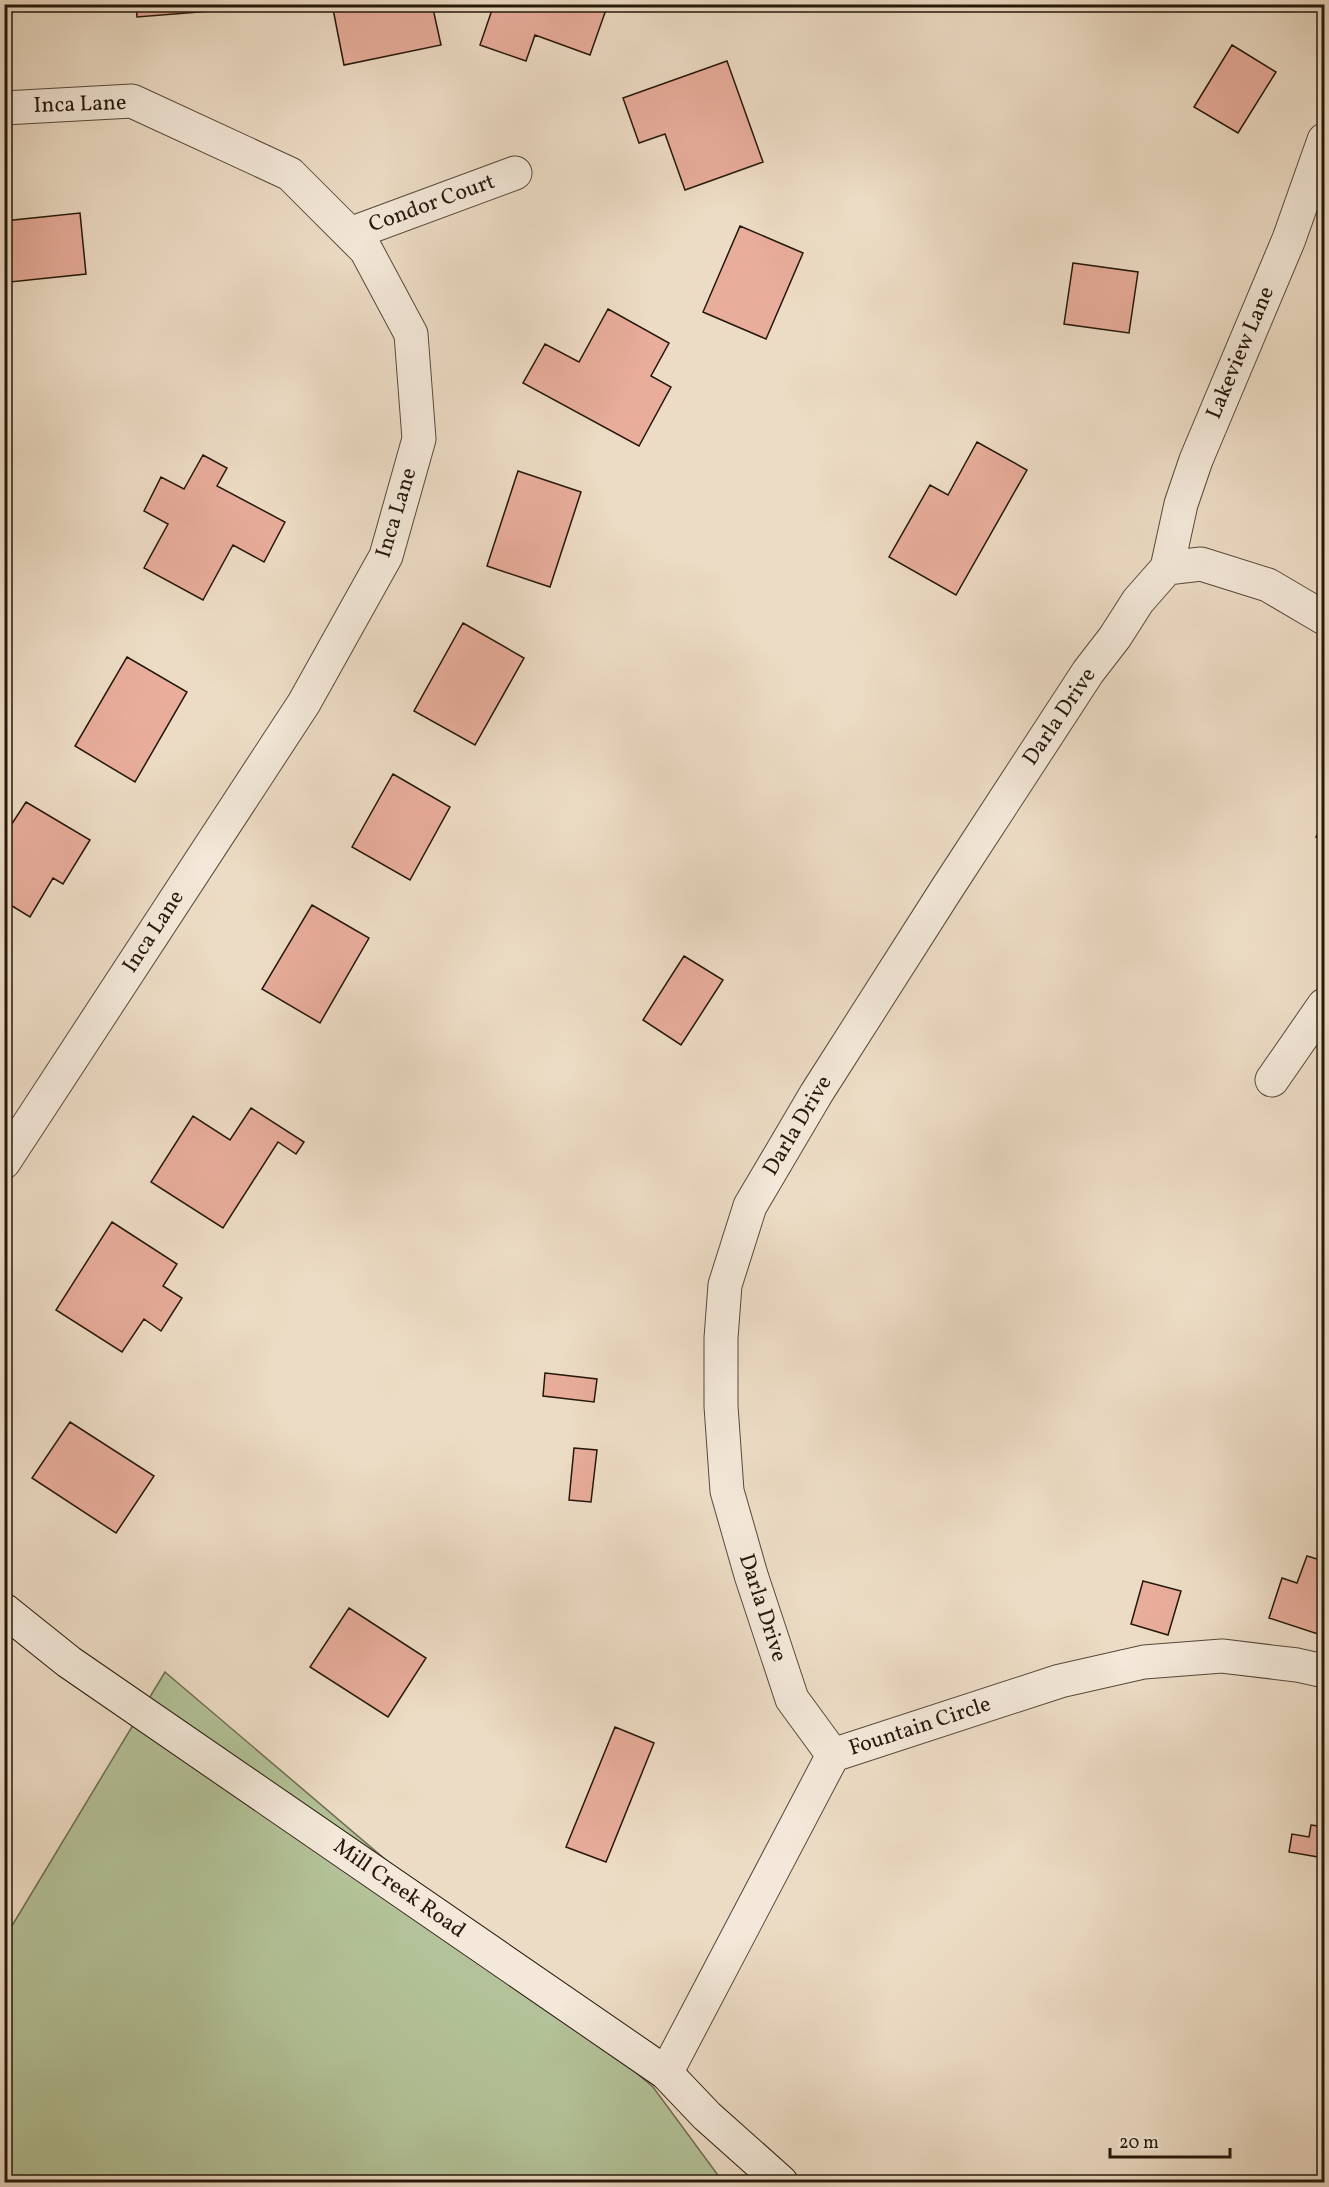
<svg xmlns="http://www.w3.org/2000/svg" width="1329" height="2187" font-family="Vollkorn,serif">
<rect width="100%" height="100%" fill="#eddcc5"/>
<filter id="stains"><feTurbulence type="fractalNoise" baseFrequency=".00333" numOctaves="4"/><feColorMatrix values="0 0 0 0 .2 0 0 0 0 .09 0 0 0 0 .02 0 0 0 .5 -.17"/></filter>
<radialGradient id="worn" r=".72"><stop offset=".6" stop-color="#630" stop-opacity="0"/><stop offset="1" stop-color="#630" stop-opacity=".3"/></radialGradient>
<path fill="#b3c298" stroke="#6c6d51" stroke-width="1.5" d="M165,1672l488,415 70,95h-718l-1,-243z"/>
<path fill="#e8ad9b" stroke="#25180a" stroke-width="1.5" d="M136,4h100v5l-99,8z
M332,4h100l9,41 -97,20z
M494,4h114l-18,51 -55,-20 -9,26 -46,-16z
M1232,45l44,27 -38,61 -44,-26z
M727,61l36,101 -78,28 -20,-56 -26,9 -16,-45z
M80,213l6,61 -76,8 -6,-61z
M740,226l63,27 -37,86 -63,-27z
M1073,263l65,9 -9,61 -65,-9z
M608,309l61,34 -18,33 20,11 -32,59 -116,-63 22,-39 34,18z
M977,442l50,28 -71,125 -67,-38 41,-72 18,10z
M203,455l24,13 -10,18 68,36 -21,40 -31,-17 -30,55 -59,-32 24,-44 -24,-13 17,-34 23,12z
M518,471l63,21 -31,95 -63,-21z
M463,623l61,35 -49,87 -61,-34z
M127,657l60,35 -52,90 -60,-36z
M393,774l57,33 -40,73 -58,-33z
M26,802l64,38 -27,44 -10,-6 -23,39 -26,-16v-65z
M1324,823v19l-8,-5z
M312,905l57,33 -49,85 -58,-34z
M684,956l39,24 -42,65 -38,-25z
M251,1108l53,34 -8,12 -18,-12 -55,86 -72,-46 42,-66 37,24z
M112,1222l65,42 -14,22 19,12 -21,33 -17,-12 -22,33 -66,-42z
M545,1373l52,6 -3,23 -51,-6z
M70,1422l84,54 -38,57 -84,-55z
M574,1448l23,2 -6,52 -22,-2z
M1307,1556l17,5v75l-55,-18 13,-40 15,5z
M1143,1581l38,10 -13,44 -37,-11z
M349,1608l77,50 -38,59 -78,-50z
M615,1727l39,16 -48,119 -40,-15z
M1311,1825l13,2v31l-35,-6 3,-18 17,3z"/>
<g fill="none" stroke-linecap="round" stroke-linejoin="round">
<defs>
<path id="street" d="M4,108l128,-7 158,73 76,76 45,84 8,105 -33,117 -82,147 -300,459
M350,234l165,-61
M1167,568l34,-4 67,21 56,33
M1272,1080l52,-75
M833,1755l-41,-56 -41,-124 -24,-84 -6,-85v-68l4,-53 25,-79 66,-112 130,-204 142,-218 27,-35 23,-36 29,-33 14,-64 15,-44 93,-221 35,-99
M666,2073l167,-318 227,-74 84,-19 78,-6 75,9 27,6"/>
<path id="secondary" d="M4,1610l65,52 597,411 41,43 74,66"/>
</defs>
<use href="#street" stroke="#574939" stroke-width="35"/>
<use href="#secondary" stroke="#25180a" stroke-width="35"/>
<use href="#street" stroke="#f3e8d9" stroke-width="33"/>
<use href="#secondary" stroke="#f3e8d9" stroke-width="33"/>
</g>
<g text-anchor="middle" dominant-baseline="central" stroke-width="5" stroke-linejoin="round" paint-order="stroke">
<g font-size="22" fill="#25180a" stroke="#f3e8d9">
<text transform="translate(80 105) rotate(-2)">Inca Lane</text>
<text transform="translate(432 204) rotate(-20)">Condor Court</text>
<text transform="translate(1241 353) rotate(-67)">Lakeview Lane</text>
<text transform="translate(397 513) rotate(-73)">Inca Lane</text>
<text transform="translate(1060 717) rotate(-56)">Darla Drive</text>
<text transform="translate(154 932) rotate(-57)">Inca Lane</text>
<text transform="translate(798 1126) rotate(-59)">Darla Drive</text>
<text transform="translate(762 1608) rotate(72)">Darla Drive</text>
<text transform="translate(920 1727) rotate(-18)">Fountain Circle</text>
<text transform="translate(399 1889) rotate(35)">Mill Creek Road</text>
</g>
</g>
<rect width="1329" height="2187" fill="none" stroke="#eddcc5" stroke-width="24"/>
<rect x="6" y="6" width="1317" height="2175" fill="none" stroke="#25180a" stroke-width="3"/>
<rect x="12" y="12" width="1305" height="2163" fill="none" stroke="#25180a" stroke-width="1.5"/>
<path d="M1110 2148v9h120v-9" fill="none" stroke="#25180a" stroke-width="3"/>
<text x="1119" y="2148" font-size="18" fill="#25180a" stroke="#f3e8d9" stroke-width="4.5" paint-order="stroke">20 m</text>
<rect width="100%" height="100%" filter="url(#stains)"/>
<rect width="100%" height="100%" fill="url(#worn)"/>
</svg>
